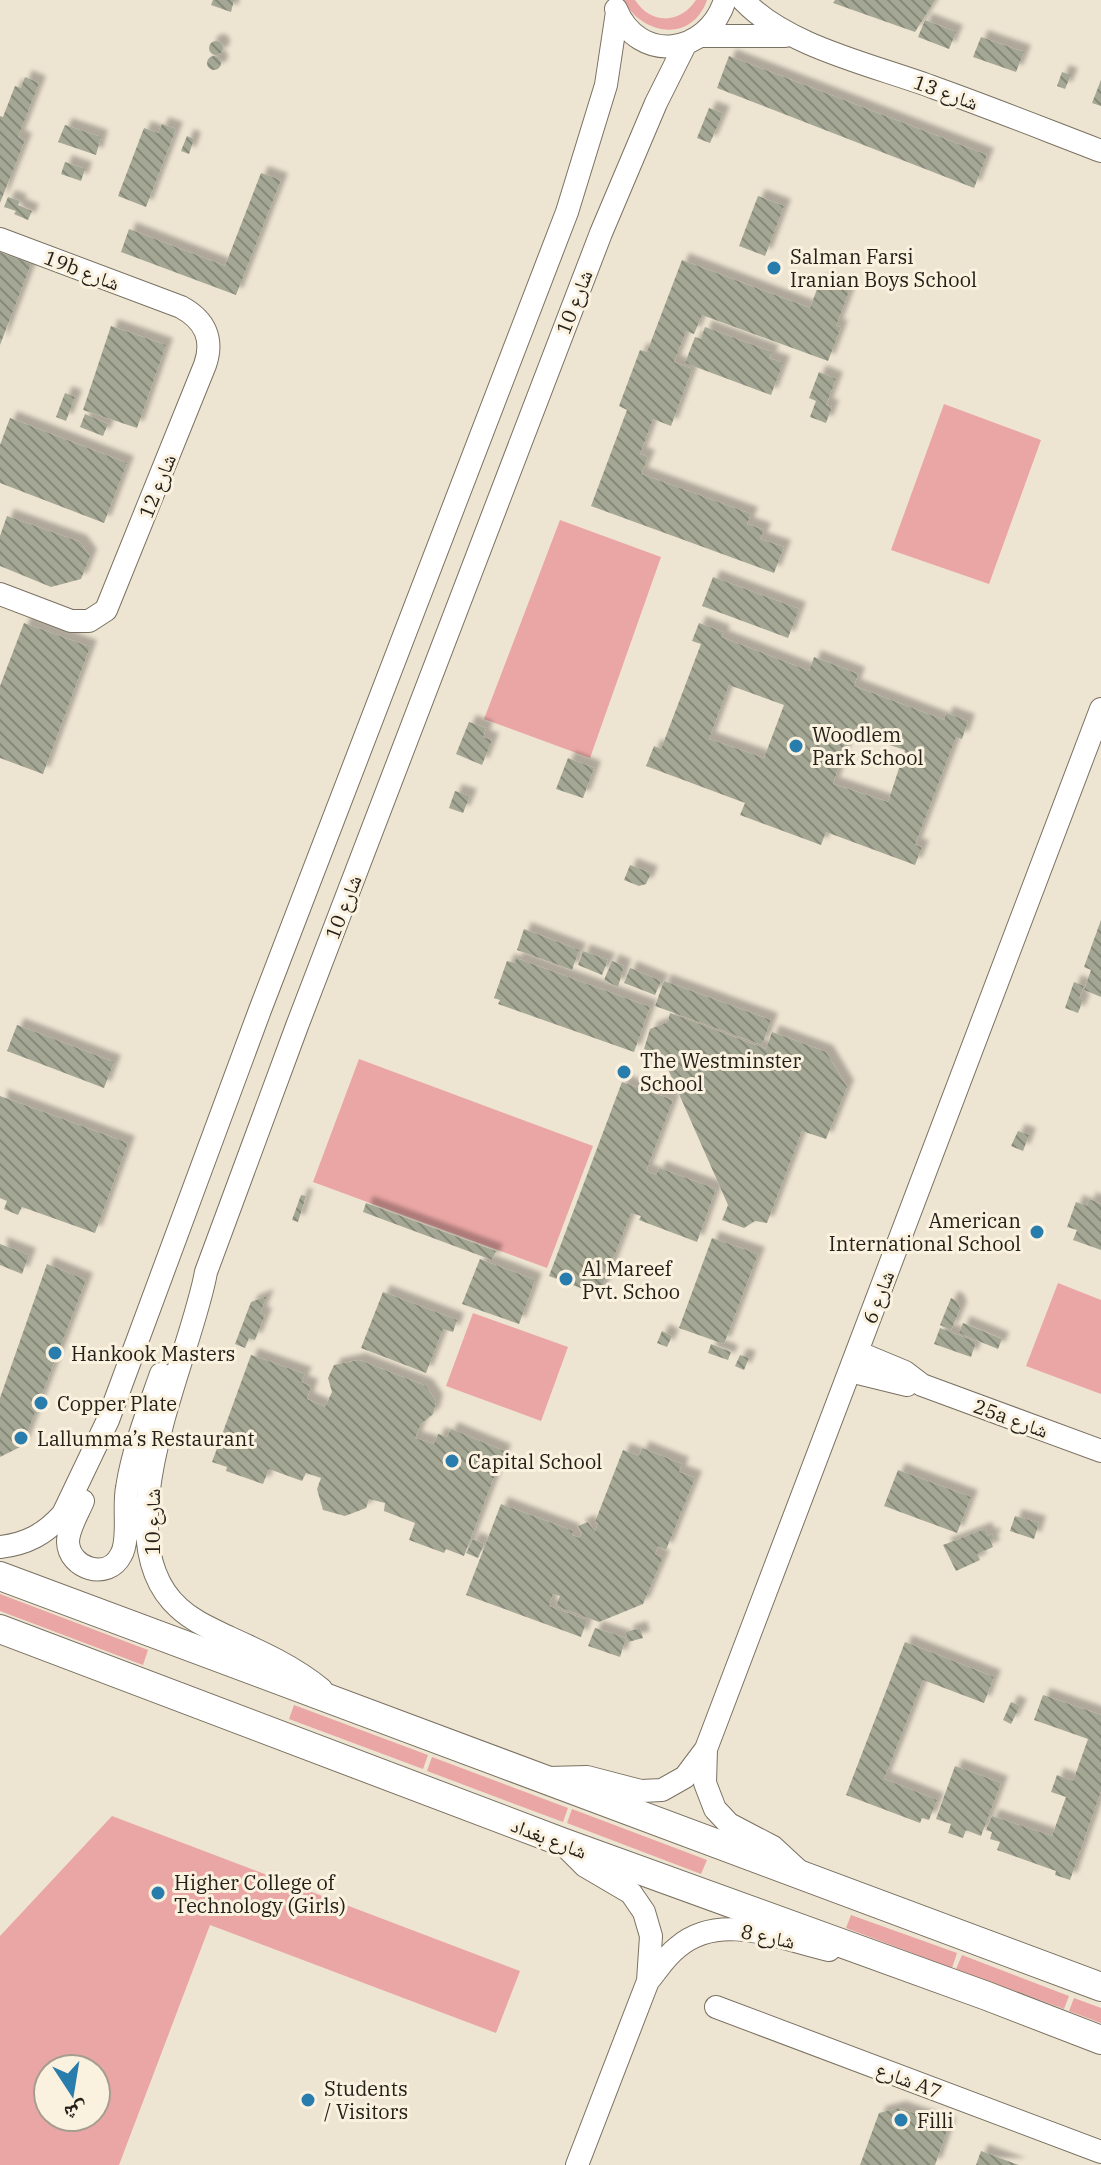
<svg xmlns="http://www.w3.org/2000/svg" width="1101" height="2165" font-family="'IBM Plex Serif','Noto Naskh Arabic',serif">
<defs>
<pattern id="building-back-hatch" width="6" height="6" patternUnits="userSpaceOnUse" patternTransform="scale(2)"><rect width="6" height="6" fill="#a5a795"/><path d="M-1 5l2 2M0 0l6 6M5-1l2 2" fill="none" stroke="#868879"/></pattern>
<filter id="shadow"><feDropShadow dx="7" dy="-7" stdDeviation="2" flood-color="#0004"/></filter>
</defs>
<rect width="100%" height="100%" fill="#eee4d2"/>
<path fill="#eaa6a4" fill-rule="evenodd" d="M623,0h12c16,25 45,24 61,0h11c-15,43 -64,36 -84,0z
M944,404l97,36 -52,144 -98,-34z
M560,520l101,37 -71,201 -106,-39z
M359,1059l234,87 -46,122 -234,-86z
M1058,1283l43,17v94l-75,-28z
M473,1313l95,34 -27,74 -95,-35z
M0,1594l148,56 -5,15 -143,-54z
M294,1705l134,50 -5,14 -134,-50z
M432,1757l136,51 -5,14 -136,-51z
M572,1809l135,51 -6,14 -134,-51z
M112,1816l408,155 -24,62 -286,-108 -91,240h-119v-229zM48,2069h48v48h-48z
M851,1915l106,38 -5,15 -106,-40z
M962,1955l107,41 -5,13 -108,-40z
M1074,1998l27,10v15l-32,-12z"/>
<path fill="url(#building-back-hatch)" fill-rule="evenodd" filter="url(#shadow)" d="M213,0h21l-3,12 -20,-7z
M835,0h100l-20,32 -82,-29z
M925,20l31,12 -7,17 -31,-12z
M981,37l43,15 -8,20 -43,-15z
M209 48a7 7 0 1 1 14 0a7 7 0 1 1-14 0Z
M729,56l258,99 -13,33 -257,-100z
M207 63a7 7 0 1 1 14 0a7 7 0 1 1-14 0Z
M1062,72l9,3 -6,14 -8,-3z
M25,77l14,6 -21,54 7,3 -25,63v-87l3,1 12,-31 6,2z
M1101,80v26l-9,-3z
M709,108l14,5 -13,30 -13,-5z
M162,124l14,5 -30,78 -28,-11 26,-68 14,5z
M65,125l36,12 -5,18 -38,-13z
M187,136l7,3 -5,15 -8,-3z
M65,162l20,7 -4,12 -20,-7z
M261,173l20,7 -45,115 -115,-43 8,-23 96,37z
M758,196l26,10 -19,50 -26,-10z
M8,197l12,4 -2,4 14,6 -4,9 -14,-6 2,-3 -12,-4z
M0,252l31,12 -31,81z
M682,260l128,48 10,-27 29,10 -13,35 5,1 -13,34 -126,-46 -8,19 -8,-3 -12,31 18,7 -21,57 -18,-7 -13,35 8,3 -7,17 110,40 -4,10 17,6 -4,9 24,8 -10,26 -183,-67 36,-96 -8,-4 21,-56 7,2z
M111,326l55,19 -29,83 -54,-18z
M705,327l67,25 -3,6 14,5 -12,32 -86,-32 10,-26 6,2z
M819,372l17,7 -10,26 6,2 -6,16 -16,-6 6,-16 -7,-3z
M65,393l10,4 -9,24 -10,-4z
M85,414l23,10 -5,12 -23,-9z
M10,418l117,45 -23,60 -104,-40v-38z
M7,516l73,26 10,14 -9,23 -30,8 -51,-21v-30z
M713,577l86,32 -11,29 -86,-32z
M24,623l66,24 -47,127 -43,-16v-72z
M699,623l24,9 -2,5 88,34 5,-14 44,17 -4,12 90,34 2,-7 22,8 -6,18 -6,-2 -41,108 7,2 -7,18 -89,-33 -5,13 -81,-30 5,-12 -99,-37 8,-20 7,3 40,-105 -9,-3zM729,685l55,20 -20,53 -55,-19zM850,732l55,18 -17,52 -55,-18z
M469,722l17,6 -3,9 9,3 -10,25 -26,-11z
M568,758l26,10 -11,30 -27,-9z
M455,791l15,5 -7,17 -14,-5z
M630,865l21,8 -5,11 -7,2 -15,-6z
M1101,920v77l-17,-7 7,-20 -7,-3z
M524,929l55,21 -7,20 -55,-20z
M583,951l25,9 -6,15 -24,-10z
M516,958l134,49 -16,45 -136,-48 2,-4 -6,-2 13,-37 8,2z
M612,961l12,5 -6,21 -14,-7z
M630,968l31,13 -6,14 -31,-12z
M664,981l107,39 -9,25 -107,-39z
M1074,982l10,4 -5,12 4,2 -5,13 -13,-5z
M670,1013l96,36 6,-17 54,20 21,35 -21,52 -24,-8 -35,92 -12,-2 -11,7 -22,-8 6,-15 -68,-154 -5,2 -11,-4 6,-20 18,-7z
M17,1025l97,37 -10,26 -97,-37z
M622,1082l51,18 -27,71 10,4 3,-7 57,21 -19,53 -58,-22 2,-4 -10,-3 -32,82 -50,-19z
M0,1096l128,47 -33,90 -73,-26 -4,8 -14,-6 3,-8 -7,-3z
M1018,1131l11,4 -6,16 -12,-5z
M301,1195l5,1 -8,26 -6,-2z
M1089,1199l12,5v46l-28,-10 4,-10 -10,-3 9,-25 11,4z
M366,1203l130,48 -4,9 -129,-48z
M712,1238l46,16 -34,90 -45,-16z
M0,1244l29,11 -7,19 -22,-9z
M480,1259l55,21 -16,44 -57,-20z
M47,1264l39,16 -64,166 -22,11v-59z
M383,1292l74,28 -4,12 -10,-3 -17,44 -65,-25z
M267,1296l-7,17 5,2 -10,25 -6,-2 -4,10 -10,-4 16,-42z
M951,1298l6,3 3,8 -9,21 -11,-5z
M963,1323l39,16 -4,10 -39,-16z
M940,1328l36,14 -5,15 -37,-13z
M662,1331l10,5 -5,11 -10,-4z
M711,1344l20,8 -3,8 -20,-7z
M251,1355l54,19 -4,8 10,4 -4,13 18,8 7,-15 -4,-14 6,-13 25,-5 67,26 10,15 -3,13 -12,10 -6,14 19,6 4,-10 9,3 4,-8 53,22 -40,105 -18,-7 -2,4 -35,-13 6,-17 -31,-12 1,-8 -16,-4 -3,9 -21,8 -22,-6 -6,-21 4,-11 -15,-5 -4,8 -33,-12 -6,15 -37,-13 1,-4 -15,-5z
M740,1355l9,3 -5,12 -9,-4z
M642,1448l40,16 -3,8 16,6 -29,72 -8,-4 -3,8 8,3 -20,47 -44,18 -43,-16 4,-10 -7,-2 -4,12 38,14 -6,17 -115,-42 35,-91 72,27 -1,4 7,3 3,-5 -4,-7 10,-4 7,10 3,-9 -3,-1 28,-72 16,6z
M898,1470l73,27 -14,36 -73,-27z
M1015,1516l24,7 -5,16 -24,-8z
M985,1529l3,7 4,-2 2,5 -4,1 3,7 -16,7 3,6 -24,11 -13,-26z
M473,1539l11,5 -6,14 -12,-5z
M595,1628l31,10 -6,19 -32,-11z
M640,1628l3,10 -15,4 -2,-10z
M905,1642l89,35 -10,26 -61,-23 -39,99 53,21 -8,20 -7,-2 -2,5 -74,-28z
M1043,1695l58,20v76l-31,89 -15,-5 1,-4 -59,-21 3,-8 -10,-3 2,-7 -6,-2 6,-14 60,20 14,-39 -15,-5 6,-17 16,6 15,-42 -54,-19z
M1011,1702l9,4 -9,18 -8,-4z
M955,1766l46,17 -20,53 -15,-6 -3,8 -15,-5 3,-9 -15,-5z
M899,2108l50,17 -14,40h-75l19,-52z
M981,2151l38,14h-43z"/>
<g fill="none" stroke-linecap="round" stroke-linejoin="round">
<defs>
<path id="minor" d="M743,0c44,47 131,65 192,88 56,20 111,42 166,63
M616,9c23,56 92,46 109,-9
M703,36h82
M0,239l181,68c24,13 33,32 24,58l-99,245 -17,11h-18l-71,-27
M857,1352l48,20 17,13 179,66
M850,1371l57,14
M83,1501c-5,12 -15,28 -15,41 1,27 40,39 53,13 9,-15 2,-48 6,-67 6,-39 21,-77 34,-114
M0,1547c27,-3 45,-13 63,-33l45,-94 152,-410 307,-798 39,-127 11,-73
M321,1689c-28,-23 -62,-38 -95,-53 -16,-8 -33,-15 -47,-28 -80,-71 12,-250 27,-336l91,-246 304,-793 55,-130 29,-58
M706,1749l-1,34 10,26 14,15 44,23 27,25
M548,1778l39,-1 54,14 21,-1 23,-13 21,-28 395,-1040
M563,1844l22,22 46,27 13,19 7,24 -3,45 -71,184
M649,1980c9,-11 17,-24 29,-33 42,-36 103,-8 151,3
M716,2007l385,145"/>
<path id="major" d="M0,1576l1101,411
M0,1629l562,213 425,154 114,44"/>
</defs>
<use href="#minor" stroke="#7a7161" stroke-width="24"/>
<use href="#major" stroke="#7a7161" stroke-width="30"/>
<use href="#minor" stroke="#fff" stroke-width="22"/>
<use href="#major" stroke="#fff" stroke-width="28"/>
</g>
<g fill="#297dad" stroke="#fbf1df" stroke-width="3">
<circle cx="774" cy="268" r="8"/>
<circle cx="796" cy="746" r="8"/>
<circle cx="624" cy="1072" r="8"/>
<circle cx="1037" cy="1232" r="8"/>
<circle cx="566" cy="1279" r="8"/>
<circle cx="55" cy="1353" r="8"/>
<circle cx="41" cy="1403" r="8"/>
<circle cx="21" cy="1438" r="8"/>
<circle cx="452" cy="1461" r="8"/>
<circle cx="158" cy="1893" r="8"/>
<circle cx="308" cy="2100" r="8"/>
<circle cx="901" cy="2120" r="8"/>
</g>
<g text-anchor="middle" dominant-baseline="central" stroke-width="6" stroke-linejoin="round" paint-order="stroke">
<g font-size="20" fill="#24201a" stroke="#fbf1df">
<text transform="translate(946 92) rotate(20)">شارع 13</text>
<text transform="translate(82 270) rotate(21)">19b شارع</text>
<text transform="translate(574 302) rotate(-69)">شارع 10</text>
<text transform="translate(157 486) rotate(-68)">شارع 12</text>
<text transform="translate(343 907) rotate(-69)">شارع 10</text>
<text transform="translate(878 1297) rotate(-69)">شارع 6</text>
<text transform="translate(1011 1418) rotate(20)">25a شارع</text>
<text transform="translate(152 1522) rotate(-90)">شارع 10</text>
<text transform="translate(549 1838) rotate(21)">شارع بغداد</text>
<text transform="translate(768 1936) rotate(12)">شارع 8</text>
<text transform="translate(909 2080) rotate(21)">شارع A7</text>
</g>
<g font-size="20" fill="#24201a" stroke="#fbf1df" text-anchor="start">
<text x="790" y="256">Salman Farsi<tspan x="790" dy="23">Iranian Boys School</tspan></text>
<text x="812" y="734">Woodlem<tspan x="812" dy="23">Park School</tspan></text>
<text x="640" y="1060">The Westminster<tspan x="640" dy="23">School</tspan></text>
<text x="1021" y="1220" text-anchor="end">American<tspan x="1021" dy="23">International School</tspan></text>
<text x="582" y="1268">Al Mareef<tspan x="582" dy="23">Pvt. Schoo</tspan></text>
<text x="71" y="1353">Hankook Masters</text>
<text x="57" y="1403">Copper Plate</text>
<text x="37" y="1438">Lallumma’s Restaurant</text>
<text x="468" y="1461">Capital School</text>
<text x="174" y="1882">Higher College of<tspan x="174" dy="23">Technology (Girls)</tspan></text>
<text x="324" y="2088">Students<tspan x="324" dy="23">/ Visitors</tspan></text>
<text x="917" y="2120">Filli</text>
</g>
</g>
<g transform="translate(72 2093) rotate(168)"><circle r="38" fill="#fbf1df" stroke="#a59d90" stroke-width="2"/>
<path d="M0-6L14 30L0 20L-14 30Z" fill="#297dad"/>
<text y="-12" font-size="22" font-weight="bold" text-anchor="middle" fill="#24201a">ش</text>
</g>
</svg>
